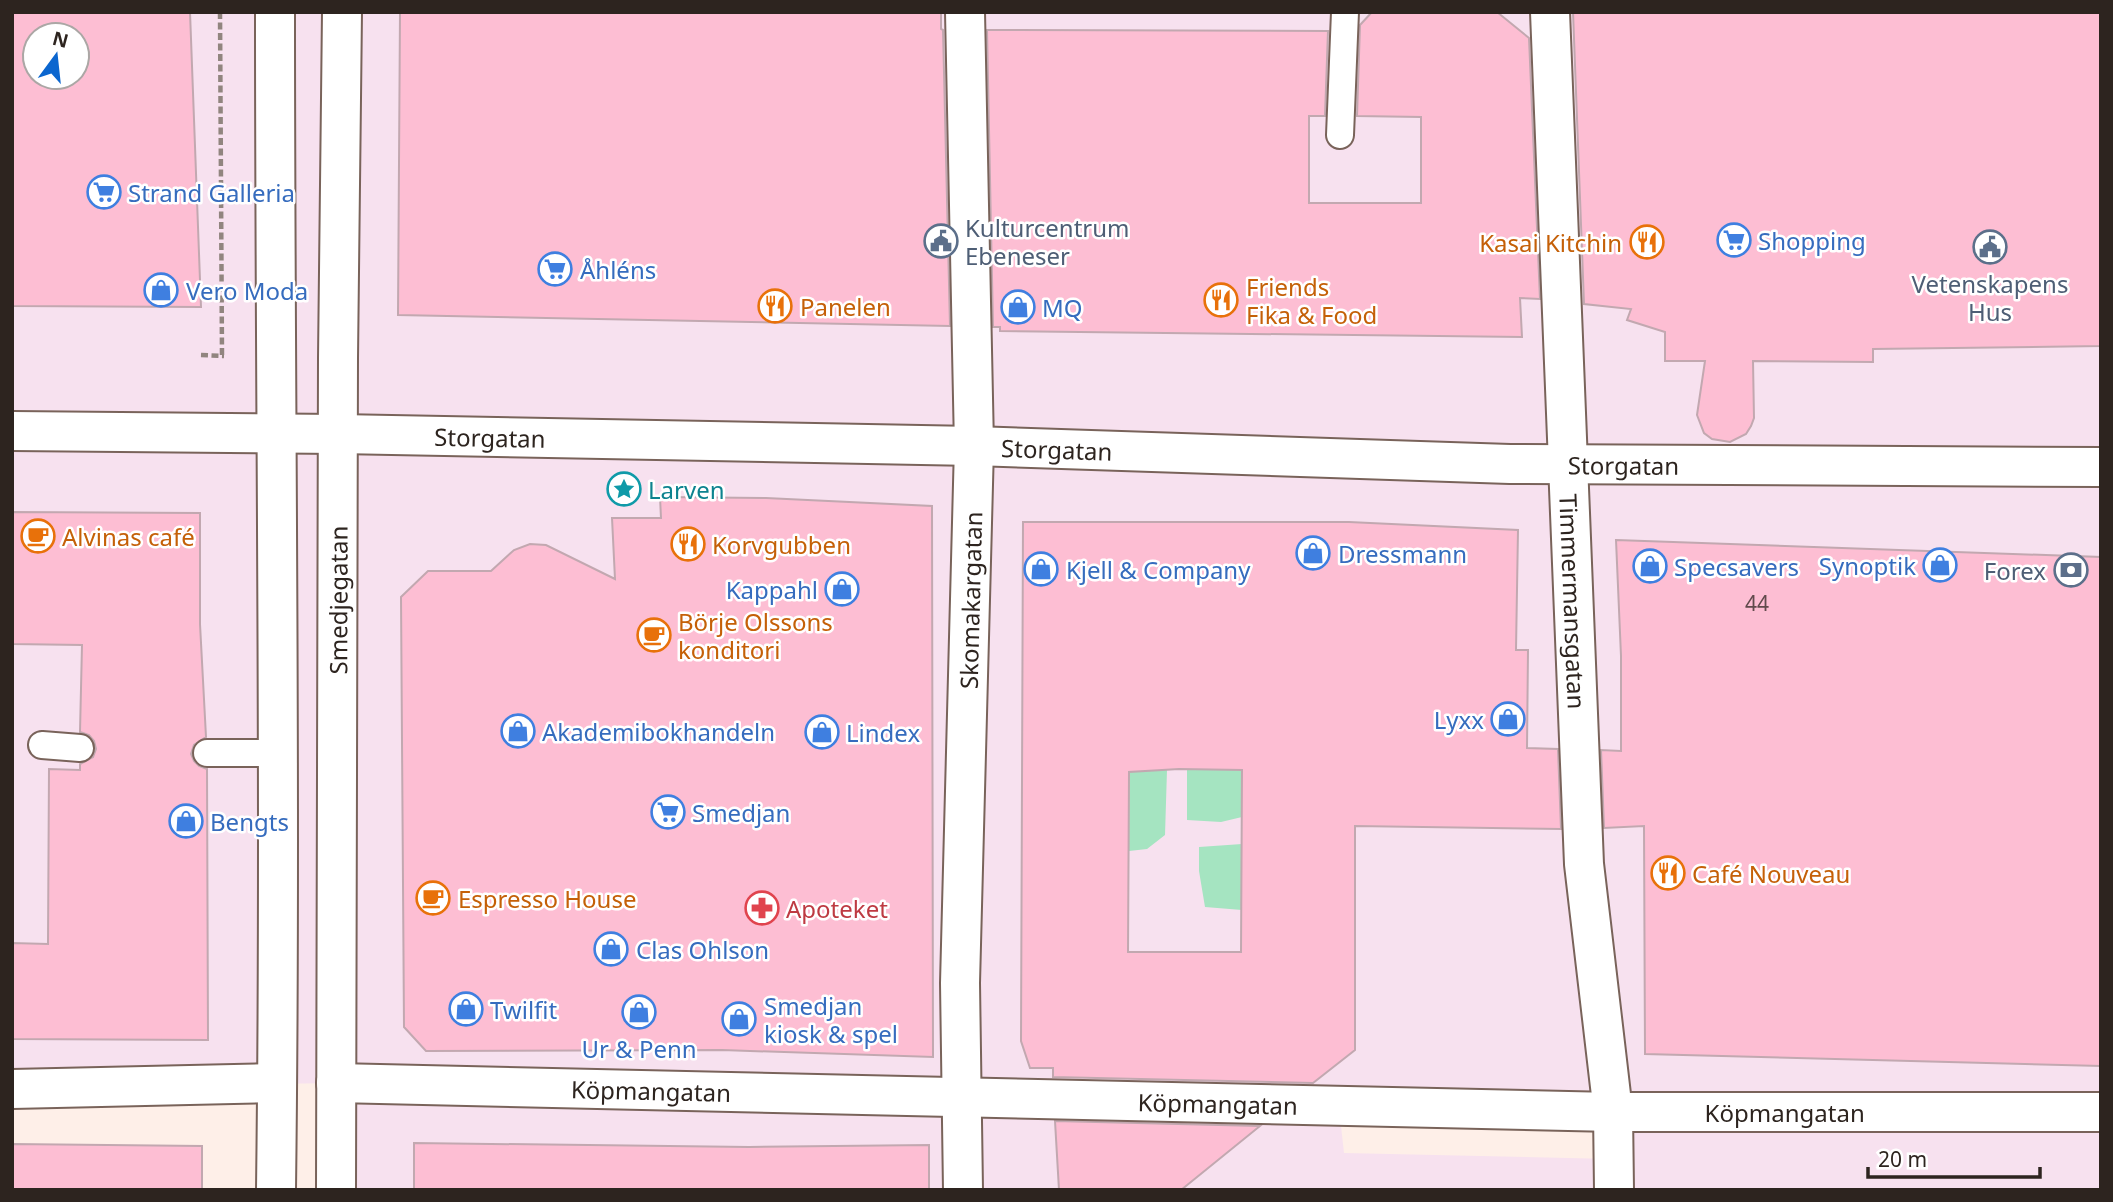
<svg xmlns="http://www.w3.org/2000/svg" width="2113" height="1202" font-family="'Noto Sans',sans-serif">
<rect width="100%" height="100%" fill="#feefe8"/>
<path fill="#f7e1ef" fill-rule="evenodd" d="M12,12h2089v1178h-1764l-2,-107 -323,5zM35,35h42v42h-42zM1339,1108l274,3v48l-269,-6z"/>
<path fill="#a5e4c1" d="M1187,769l138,2 -83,46 -21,5 -34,-2z
M1129,770h38l-2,65 -18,14 -18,2z
M1242,844v66l-37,-3 -6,-36v-24z"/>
<path fill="#fdbed3" stroke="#c2a8b0" stroke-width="2" fill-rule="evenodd" d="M12,12h178l11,295 -189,-1zM35,35h42v42h-42z
M400,12h541v17l2,1 7,296 -552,-11z
M1372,12h125l32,26 11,261 -20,-1 2,39 -522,-6v-4h-7l-6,-297 341,1 -3,85h-16v87h112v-86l-64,-1 3,-91z
M1573,12h528v334l-228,3v13l-120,-1 1,57 -3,8 -5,8 -16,8 -18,-3 -8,-6 -7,-18 8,-54h-40v-29l-38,-12 4,-11 -47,-5z
M660,497l106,1 166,8 1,551 -211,-7 -296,1 -22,-24 -3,-430 27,-26h63l23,-21 16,-6 16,1 69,34 -3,-61h49z
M12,512l188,1v111l6,113 -12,8 -3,9 3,7 5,5 8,3 1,271 -196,-1v-96l36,1 1,-175 31,1v-6l13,-7 3,-8 -2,-8 -5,-6 -9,-3 2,-87 -70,-1z
M1023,522h326l169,8 -2,120h12l-1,98 31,1 3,80 -206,-3v224l-42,33 -260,-6v-9h-23l-9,-27zM1179,769l63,1 -1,182h-113l1,-180z
M1616,540l485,17v509l-456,-12 -1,-228 -40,2 -3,-78 20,1v-95z
M1055,1121l205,5 -79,64h-122z
M414,1143l335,4 180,-2v45h-515z
M12,1144l190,2v44h-190z"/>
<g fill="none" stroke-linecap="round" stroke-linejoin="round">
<defs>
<path id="lane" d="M1340,135l5,-123
M42,745l38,3
M207,753h71"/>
<g id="street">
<path id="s1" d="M1550,12l34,852 29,248 1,78"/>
<path id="s2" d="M12,431l327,3 635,12 536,18 591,3"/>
<path id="s3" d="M336,1083l1277,29h488"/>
<path d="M12,1089l265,-6"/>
<path id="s4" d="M963,1190l-3,-207 14,-537 -9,-434"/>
</g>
<g id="secondary">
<path d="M275,12c0,393 6,785 1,1178"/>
<path id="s5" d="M336,1190l2,-832 4,-346"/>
</g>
</defs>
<use href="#lane" stroke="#79635a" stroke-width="30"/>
<use href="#street" stroke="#79635a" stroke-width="42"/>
<use href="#secondary" stroke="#79635a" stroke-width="42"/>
<path stroke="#91857f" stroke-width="4.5" stroke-dasharray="7 3.5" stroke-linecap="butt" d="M220,12l2,344
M201,355l23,1"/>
<use href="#lane" stroke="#fff" stroke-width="26"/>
<use href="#street" stroke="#fff" stroke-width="38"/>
<use href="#secondary" stroke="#fff" stroke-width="38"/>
</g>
<defs>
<symbol id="supermarket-ring" viewBox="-11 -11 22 22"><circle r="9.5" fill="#fff" stroke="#3f7fe0" stroke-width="1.5"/><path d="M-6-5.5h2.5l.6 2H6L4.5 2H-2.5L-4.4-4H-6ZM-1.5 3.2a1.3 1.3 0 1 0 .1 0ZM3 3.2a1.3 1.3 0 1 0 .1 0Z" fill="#3f7fe0"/></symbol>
<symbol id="civic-ring" viewBox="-11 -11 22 22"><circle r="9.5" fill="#fff" stroke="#5c6f8a" stroke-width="1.5"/><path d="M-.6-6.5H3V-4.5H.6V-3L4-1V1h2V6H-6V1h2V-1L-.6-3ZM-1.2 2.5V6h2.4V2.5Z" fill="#5c6f8a"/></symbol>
<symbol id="restaurant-ring" viewBox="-11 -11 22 22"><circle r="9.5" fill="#fff" stroke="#e8710a" stroke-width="1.5"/><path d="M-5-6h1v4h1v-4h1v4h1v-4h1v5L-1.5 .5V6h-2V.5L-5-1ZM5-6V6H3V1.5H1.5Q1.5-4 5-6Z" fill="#e8710a"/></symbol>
<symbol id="shop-ring" viewBox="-11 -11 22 22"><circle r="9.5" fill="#fff" stroke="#3f7fe0" stroke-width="1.5"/><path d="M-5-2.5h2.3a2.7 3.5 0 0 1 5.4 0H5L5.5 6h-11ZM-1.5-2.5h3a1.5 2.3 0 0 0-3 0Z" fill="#3f7fe0"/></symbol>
<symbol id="sight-ring" viewBox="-11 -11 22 22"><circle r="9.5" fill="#fff" stroke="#0f9aa8" stroke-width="1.5"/><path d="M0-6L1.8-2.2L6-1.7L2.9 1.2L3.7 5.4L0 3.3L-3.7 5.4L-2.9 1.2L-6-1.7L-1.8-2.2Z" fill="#0f9aa8"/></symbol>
<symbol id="cafe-ring" viewBox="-11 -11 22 22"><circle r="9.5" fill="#fff" stroke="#e8710a" stroke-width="1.5"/><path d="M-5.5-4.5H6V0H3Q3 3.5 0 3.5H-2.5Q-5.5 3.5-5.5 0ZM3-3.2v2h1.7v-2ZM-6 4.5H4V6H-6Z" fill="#e8710a"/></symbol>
<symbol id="bank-ring" viewBox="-11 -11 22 22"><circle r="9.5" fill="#fff" stroke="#5c6f8a" stroke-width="1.5"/><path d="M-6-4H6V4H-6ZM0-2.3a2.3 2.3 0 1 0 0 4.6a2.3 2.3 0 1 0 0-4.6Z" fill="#5c6f8a"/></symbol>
<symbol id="pharmacy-ring" viewBox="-11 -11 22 22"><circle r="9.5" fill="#fff" stroke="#e0444e" stroke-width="1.5"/><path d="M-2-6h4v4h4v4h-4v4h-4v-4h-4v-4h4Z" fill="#e0444e"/></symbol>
</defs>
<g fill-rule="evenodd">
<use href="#supermarket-ring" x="85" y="173" width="38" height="38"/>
<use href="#supermarket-ring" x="1715" y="221" width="38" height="38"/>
<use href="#civic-ring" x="922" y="222" width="38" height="38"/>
<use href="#restaurant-ring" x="1628" y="223" width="38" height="38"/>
<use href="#civic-ring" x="1971" y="228" width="38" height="38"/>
<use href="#supermarket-ring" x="536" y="250" width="38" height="38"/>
<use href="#shop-ring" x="142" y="271" width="38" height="38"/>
<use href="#restaurant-ring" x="1202" y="281" width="38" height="38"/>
<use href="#restaurant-ring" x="756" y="287" width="38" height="38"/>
<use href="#shop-ring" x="999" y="288" width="38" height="38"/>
<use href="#sight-ring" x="605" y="470" width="38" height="38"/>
<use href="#cafe-ring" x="19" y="517" width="38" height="38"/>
<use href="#restaurant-ring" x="669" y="525" width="38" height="38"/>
<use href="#shop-ring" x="1294" y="534" width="38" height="38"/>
<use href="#shop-ring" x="1921" y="546" width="38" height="38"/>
<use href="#shop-ring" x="1631" y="547" width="38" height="38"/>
<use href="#shop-ring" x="1022" y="550" width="38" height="38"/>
<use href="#bank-ring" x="2052" y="551" width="38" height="38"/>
<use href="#shop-ring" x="823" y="570" width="38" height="38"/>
<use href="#cafe-ring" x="635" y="616" width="38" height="38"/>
<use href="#shop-ring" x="1489" y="700" width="38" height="38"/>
<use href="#shop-ring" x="499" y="712" width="38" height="38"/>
<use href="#shop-ring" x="803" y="713" width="38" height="38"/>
<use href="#supermarket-ring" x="649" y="793" width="38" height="38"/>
<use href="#shop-ring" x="167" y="802" width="38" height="38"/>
<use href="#restaurant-ring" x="1649" y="854" width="38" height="38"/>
<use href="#cafe-ring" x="414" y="879" width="38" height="38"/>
<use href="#pharmacy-ring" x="743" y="889" width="38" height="38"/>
<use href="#shop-ring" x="592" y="930" width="38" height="38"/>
<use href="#shop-ring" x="447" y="990" width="38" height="38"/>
<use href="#shop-ring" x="620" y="993" width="38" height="38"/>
<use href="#shop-ring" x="720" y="1000" width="38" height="38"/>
</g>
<g text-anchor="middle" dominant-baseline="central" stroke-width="5" stroke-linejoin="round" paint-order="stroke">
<g font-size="21" fill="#614a4c">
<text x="1757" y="603">44</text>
</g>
<g font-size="24" fill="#366cbe" stroke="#fff" text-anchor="start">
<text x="128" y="192">Strand Galleria</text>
<text x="1758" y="240">Shopping</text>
<text x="580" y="269">Åhléns</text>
<text x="186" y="290">Vero Moda</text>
<text x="1042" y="307">MQ</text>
<text x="1338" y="553">Dressmann</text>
<text x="1916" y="565" text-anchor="end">Synoptik</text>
<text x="1674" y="566">Specsavers</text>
<text x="1066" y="569">Kjell &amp; Company</text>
<text x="818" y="589" text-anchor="end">Kappahl</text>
<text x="1484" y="719" text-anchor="end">Lyxx</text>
<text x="542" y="731">Akademibokhandeln</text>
<text x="846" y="732">Lindex</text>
<text x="692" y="812">Smedjan</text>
<text x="210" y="821">Bengts</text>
<text x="636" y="949">Clas Ohlson</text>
<text x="764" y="1005">Smedjan<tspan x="764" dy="28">kiosk &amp; spel</tspan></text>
<text x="490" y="1009">Twilfit</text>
<text x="639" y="1048" text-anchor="middle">Ur &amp; Penn</text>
</g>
<g font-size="24" fill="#4e5e75" stroke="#fff" text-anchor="start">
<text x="965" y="227">Kulturcentrum<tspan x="965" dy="28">Ebeneser</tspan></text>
<text x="1990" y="283" text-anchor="middle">Vetenskapens<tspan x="1990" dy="28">Hus</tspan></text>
<text x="2046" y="570" text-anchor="end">Forex</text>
</g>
<g font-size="24" fill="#c56008" stroke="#fff" text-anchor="start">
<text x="1622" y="242" text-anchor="end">Kasai Kitchin</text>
<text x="1246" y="286">Friends<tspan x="1246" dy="28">Fika &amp; Food</tspan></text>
<text x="800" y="306">Panelen</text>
<text x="62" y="536">Alvinas café</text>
<text x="712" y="544">Korvgubben</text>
<text x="678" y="621">Börje Olssons<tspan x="678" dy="28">konditori</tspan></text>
<text x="1692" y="873">Café Nouveau</text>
<text x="458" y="898">Espresso House</text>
</g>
<g font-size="24" fill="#2d241f" stroke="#fff">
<text stroke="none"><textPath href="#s2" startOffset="478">Storgatan</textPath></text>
<text stroke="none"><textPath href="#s2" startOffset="1045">Storgatan</textPath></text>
<text stroke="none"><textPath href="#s2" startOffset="1612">Storgatan</textPath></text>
<text stroke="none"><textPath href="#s5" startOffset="590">Smedjegatan</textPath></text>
<text stroke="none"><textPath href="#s4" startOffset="590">Skomakargatan</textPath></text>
<text stroke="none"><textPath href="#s1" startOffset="590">Timmermansgatan</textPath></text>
<text stroke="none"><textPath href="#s3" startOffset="315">Köpmangatan</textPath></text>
<text stroke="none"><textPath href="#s3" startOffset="882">Köpmangatan</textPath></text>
<text stroke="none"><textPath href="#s3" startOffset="1449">Köpmangatan</textPath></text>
</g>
<g font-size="24" fill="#0d838f" stroke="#fff" text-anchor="start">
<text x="648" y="489">Larven</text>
</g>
<g font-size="24" fill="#be3a42" stroke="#fff" text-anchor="start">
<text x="786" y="908">Apoteket</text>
</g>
</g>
<rect width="2113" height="1202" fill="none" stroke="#2d241f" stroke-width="28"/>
<g transform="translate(56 56) rotate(15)"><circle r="33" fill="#ffffff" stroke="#aba7a5" stroke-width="2"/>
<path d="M0-5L12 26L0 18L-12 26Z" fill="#0b66cf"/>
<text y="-10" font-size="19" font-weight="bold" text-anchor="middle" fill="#2d241f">N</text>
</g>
<path d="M1868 1167v10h172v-10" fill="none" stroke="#2d241f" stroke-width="3.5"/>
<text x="1878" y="1167" font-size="21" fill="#2d241f" stroke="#ffffff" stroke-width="5" paint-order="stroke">20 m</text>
</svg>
